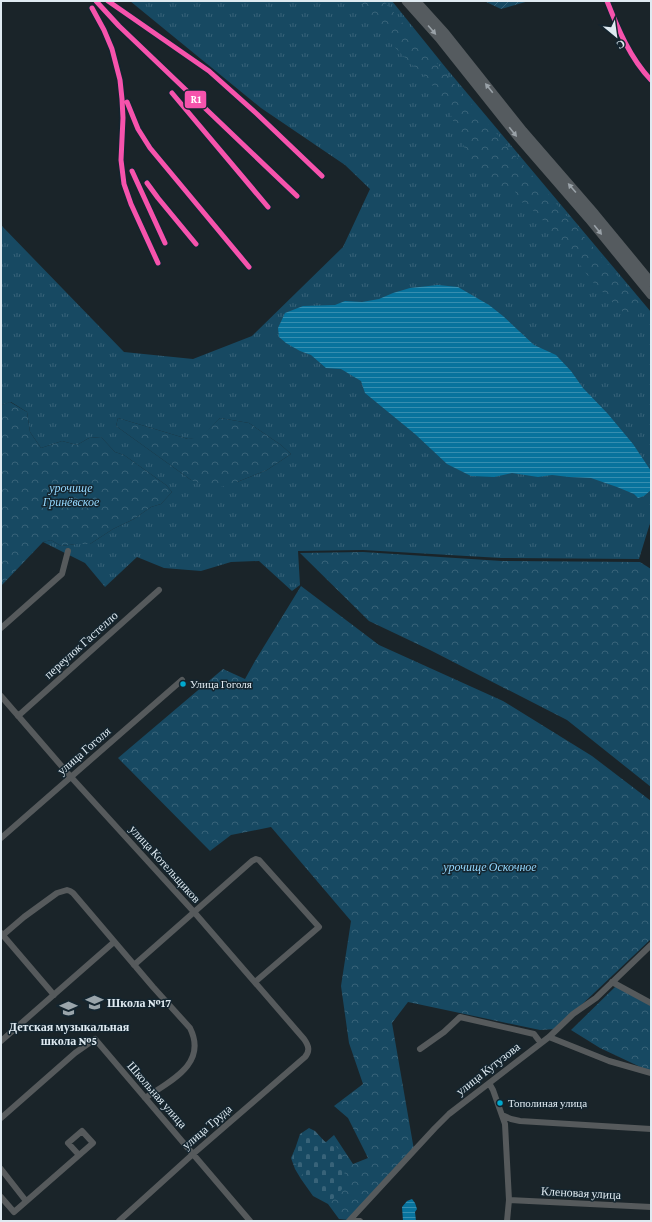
<svg xmlns="http://www.w3.org/2000/svg" width="652" height="1222" font-family="'Crimson Pro',serif">
<defs>
<pattern id="grass-tufts" width="24" height="20" patternUnits="userSpaceOnUse"><rect width="24" height="20" fill="#174962"/><path d="M3 7l-1-3M5 7V3M7 7l1-3M15 17l-1-3M17 17v-4M19 17l1-3" fill="none" stroke="#386379"/></pattern>
<pattern id="forest-crowns" width="20" height="18" patternUnits="userSpaceOnUse"><rect width="20" height="18" fill="#174962"/><path d="M2 6a3 3 0 1 1 6 0M12 15a3 3 0 1 1 6 0" fill="none" stroke="#386379"/></pattern>
<pattern id="cemetery-stones" width="16" height="16" patternUnits="userSpaceOnUse"><rect width="16" height="16" fill="#174962"/><path d="M2 7V4a2 2 0 0 1 4 0v3zM10 15v-3a2 2 0 0 1 4 0v3z" fill="#386379"/></pattern>
<pattern id="garden-furrows" width="10" height="10" patternUnits="userSpaceOnUse"><rect width="10" height="10" fill="#174962"/><path d="M-1 1l2-2M0 10L10 0M9 11l2-2" fill="none" stroke="#386379"/></pattern>
<pattern id="water-rules" width="6" height="5" patternUnits="userSpaceOnUse"><rect width="6" height="5" fill="#08739d"/><path d="M0 2.5h6" fill="none" stroke="#378eb0"/></pattern>
</defs>
<rect width="100%" height="100%" fill="#1a2429"/>
<path fill="url(#grass-tufts)" fill-rule="evenodd" d="M130,1h262l54,67 205,244v208l-12,39 -138,-1 -138,-8 -65,1 2,34 -8,6 -33,-30 -28,1 -30,9 -37,-3 -27,-11 -32,30 -20,-24 -42,-21 8,-2 10,6 15,-2h14l23,-15 21,-10 17,-12 10,-3 11,-12 -6,-7 -42,-30 -9,-3 -14,-15 -12,1 -12,7 -15,-4 -21,7 -11,-16 -3,-20 -16,-10 -10,3v-180l123,127 69,7 59,-23 91,-89 27,-58 -25,-24 -84,-57zM118,418l70,21 12,-1 20,-20 29,5 32,22 10,9 -24,16 -30,12 -46,-2 -75,-54z"/>
<path fill="url(#forest-crowns)" d="M359,1h25l253,298c4,7 5,11 0,17l-11,-2 -8,-6 -27,-28 -21,-29 -10,-8 -22,-29 -19,-14 -5,-11 -5,-2 -5,3 -5,1 -21,-19 -13,-23 -15,-36 -12,-21 -19,-22 -9,-7 -21,-22 -17,-25z
M10,402l17,10 3,20 11,16 21,-7 15,4 12,-7 12,-1 14,15 9,3 42,30 6,7 -11,12 -10,3 -17,12 -21,10 -23,15h-14l-15,2 -10,-6 -8,2 -42,44v-181z
M118,418l70,21 12,-2 20,-19 29,5 32,22 10,9 -24,16 -30,12 -23,7 -23,-9 -75,-54z
M363,552l139,9 138,1 11,7v218l-84,-67 -137,-70 -61,-29 -69,-68z
M301,586l78,59 124,56 89,55 59,45v138l-95,90 -16,1 -132,-28 -16,21 22,127 -66,70 -9,-1 -11,-15 -15,-8 -12,-17 -6,-10 -4,-11 4,-9 22,-12 9,5 8,-7 19,29 15,-6 -20,-40 -14,-12 29,-22 -14,-41 -8,-57 10,-65 -80,-94 -40,8 -21,16 -92,-93 105,-89 22,10 10,-18z
M616,986l35,19v67l-51,-24 -29,-18z"/>
<path fill="url(#cemetery-stones)" d="M309,1128l6,3 12,13 5,-5 13,22 -1,26 -12,13 -18,-8 -22,-34 8,-24z"/>
<path fill="url(#garden-furrows)" d="M484,1h45l-28,8z"/>
<path fill="url(#water-rules)" d="M438,285l20,2 31,18 14,11 31,29 22,10 15,16 12,17 25,26 25,30 18,27v19l-7,6 -6,2 -4,-4 -17,-7 -26,-9 -22,-1 -17,-2 -14,2 -26,-4 -18,4 -23,-1 -24,-12 -32,-30 -50,-41 -4,-12 -20,-12 -15,-1 -15,-13 -11,-4 -14,-8 -7,-6 -1,-9 7,-15 18,-7 32,-1 10,-4 17,1 17,-3 14,-6 17,-5z
M412,1199l3,4 2,6 -2,3 1,9h-13l-1,-14 5,-6z"/>
<g fill="none" stroke-linecap="round" stroke-linejoin="round">
<path stroke="#565a5c" stroke-width="6" d="M1,628l61,-54 6,-23
M1,696l70,81 123,135 110,127c5,7 6,12 1,18l-112,97 -74,67
M18,716l141,-126
M1,838l181,-158
M1,933l53,62
M3,935l21,-18 33,-24 10,-3 3,1 3,2 80,94 37,41c18,36 -20,53 -45,70
M134,965l118,-104 4,-2 3,1 60,67 -64,55
M612,982l39,21
M549,1037l60,24 42,12
M1,1041l113,-99
M420,1049l24,-17 16,-15 74,17 6,8
M489,1083l4,7 12,34 4,76 -2,21
M502,1115l9,4 9,2 131,8
M1,1118l74,-65 20,-14 155,182
M1,1169l25,32
M1,1197l13,15 79,-69 -11,-12 -14,12 11,12
M509,1200l142,7
M351,1219l9,2
M349,1221l86,-93 14,-14 100,-77 24,-23 23,-16 55,-53"/>
<path stroke="#555b5f" stroke-width="9" d="M406,1l33,37 78,98 72,83 62,76
M416,1l29,32 78,98 72,83 56,68"/>
<defs>
<path id="rail-1" d="M96,1l23,25 178,170
M108,1l101,70 48,43 65,62
M607,1c11,28 23,57 44,79
M92,8l12,22 8,19 8,31 2,19 1,19 -2,42 3,24 7,20 27,59
M172,93l96,114
M127,102l11,27 12,19 99,119
M132,171l33,72
M147,183l11,15 38,46"/>
</defs>
<use href="#rail-1" stroke="#14252f" stroke-width="8"/>
<use href="#rail-1" stroke="#f653ac" stroke-width="5"/>
</g>
<defs><path id="oneway-solid" d="M-6-.8H1V-3.2L6.5 0L1 3.2V.8H-6Z"/></defs>
<g fill="#9aa2a8">
<use href="#oneway-solid" transform="translate(432 30) rotate(49)"/>
<use href="#oneway-solid" transform="translate(489 88) rotate(-129)"/>
<use href="#oneway-solid" transform="translate(513 132) rotate(51)"/>
<use href="#oneway-solid" transform="translate(572 188) rotate(-131)"/>
<use href="#oneway-solid" transform="translate(598 230) rotate(51)"/>
</g>
<defs>
<symbol id="school-bare" viewBox="-9 -9 18 18"><path d="M0-5L7-2L0 1L-7-2ZM-4 1L0 2.5L4 1V4Q0 6-4 4Z" fill="#9aa5ab" stroke="#14252f" stroke-width="2.5" paint-order="stroke"/></symbol>
</defs>
<g fill-rule="evenodd">
<use href="#school-bare" x="82" y="990" width="25" height="25"/>
<use href="#school-bare" x="56" y="996" width="25" height="25"/>
</g>
<g fill="#00a9ce" stroke="#14252f" stroke-width="1.5">
<circle cx="183" cy="684" r="3.5"/>
<circle cx="500" cy="1103" r="3.5"/>
</g>
<g text-anchor="middle" dominant-baseline="central" stroke-width="3" stroke-linejoin="round" paint-order="stroke">
<g font-size="11" fill="#dfeaf1" stroke="#14252f" text-anchor="start">
<text x="190" y="684">Улица Гоголя</text>
<text x="508" y="1103">Тополиная улица</text>
</g>
<g font-size="12" font-style="italic" fill="#92d5fb" stroke="#14252f">
<text x="71" y="488">урочище<tspan x="71" dy="14">Гринёвское</tspan></text>
<text x="490" y="867">урочище Оскочное</text>
</g>
<g font-size="12" fill="#dfeaf1" stroke="#14252f">
<text transform="translate(81 645) rotate(-42)">переулок Гастелло</text>
<text transform="translate(84 751) rotate(-41)">улица Гоголя</text>
<text transform="translate(165 864) rotate(48)">улица Котельщиков</text>
<text transform="translate(488 1069) rotate(-38)">улица Кутузова</text>
<text transform="translate(157 1095) rotate(49)">Школьная улица</text>
<text transform="translate(207 1127) rotate(-41)">улица Труда</text>
<text transform="translate(581 1193) rotate(3)">Кленовая улица</text>
</g>
<g font-size="12" font-weight="bold" fill="#dfeaf1" stroke="#14252f" text-anchor="start">
<text x="107" y="1003">Школа №17</text>
<text x="69" y="1027" text-anchor="middle">Детская музыкальная<tspan x="69" dy="14">школа №5</tspan></text>
</g>
</g>
<rect stroke="#14252f" stroke-width="1.5" x="184" y="90" width="23" height="19" rx="4" fill="#f653ac"/>
<g font-size="11" text-anchor="middle" font-weight="bold" fill="#fff">
<text x="196" y="103">R1</text>
</g>
<rect width="652" height="1222" fill="none" stroke="#dfeaf1" stroke-width="4"/>
<g transform="translate(616 36) rotate(151)" stroke="#14252f" stroke-width="3" paint-order="stroke">
<path d="M0-3L7 15L0 10L-7 15Z" fill="#dfeaf1"/>
<text y="-6" font-size="11" font-weight="bold" text-anchor="middle" fill="#dfeaf1">С</text>
</g>
</svg>
